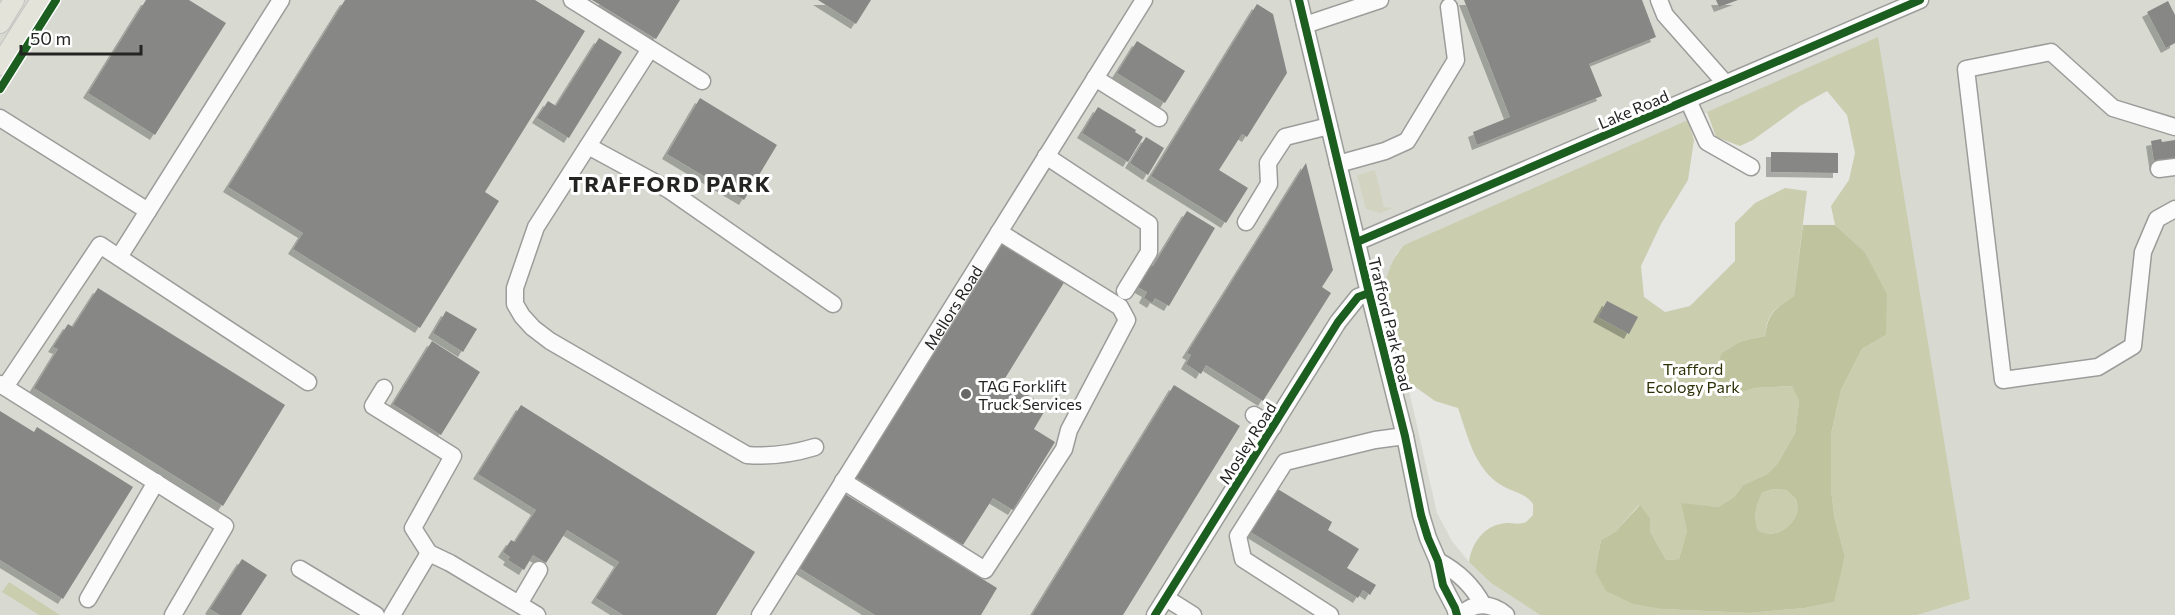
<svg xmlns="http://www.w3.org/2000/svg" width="2175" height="615" font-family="Commissioner,sans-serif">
<defs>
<filter id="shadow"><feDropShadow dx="-5" dy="5" stdDeviation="0" flood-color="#0004"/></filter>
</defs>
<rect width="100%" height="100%" fill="#e6e6e3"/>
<path fill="#d8dad2" d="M0,0h2175v615h-258l53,-16 -93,-561 -473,207 -8,9 -11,32 52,227 15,28 17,21 22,21 49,32h-1540z"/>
<path fill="#d2d4c1" d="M1375,170l9,37 9,1 -13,5 -14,-4 -9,-34z"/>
<path fill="#caceaf" d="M1878,37l92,562 -53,16h-377l-49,-32 -22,-21c3,-20 16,-38 38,-39 7,0 12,2 19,-1l7,-7v-11c-7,-11 -21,-12 -32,-19 -27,-17 -33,-49 -43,-77l-23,-7 -28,-20 -22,-95c3,-17 8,-28 19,-41l284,-125 6,20 -6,40 -27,44 -20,42 3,31 21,15 25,-6 45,-45v-38l20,-20 30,-15 22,3 -13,105c-18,12 -27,16 -29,40l-23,5 -17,58 29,-11 39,-2 6,15 -4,32 -17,30 -11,11 -24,11 -9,12 -16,10 -14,-1 -17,24 -8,29 -13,1 -16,-29v-13l-11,-13 -24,27 -14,8 -6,31 68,38 85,4 57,-5 28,-6 12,-46 -10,-36 -4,-30v-56l10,-44 21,-41 24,-14 -22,-84 -29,-26 -4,-19 18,-26 6,-27 -8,-38 -20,-24 -27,15 -47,34 -13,6 -24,-9 -9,-25z
M1773,489l13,1 10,9c1,4 2,10 1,14 -6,17 -25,26 -39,17 -5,-14 -2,-23 4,-37z
M9,582l51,33h-21l-37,-23z"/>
<path fill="#c0c49e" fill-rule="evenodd" d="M1803,225h32l29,26 23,43 -1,41 -24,14 -21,41 -10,44v56l4,30 10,36 -11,46 -29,6 -57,5 -85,-4 -30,-5 -27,-13 -11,-20 6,-31 14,-8 25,-27 10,13v13l16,29 13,-1 8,-29 -6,-27 37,4 16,-10 9,-12 24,-11 11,-11 17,-30 4,-32 -7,-15 -38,2 -29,11 -15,-15 12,-31 20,-12 23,-5c3,-24 11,-28 29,-40zM1773,489l13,1 10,9c1,4 2,10 1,14 -6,17 -25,26 -39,17 -5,-14 -2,-23 4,-37z"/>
<path fill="#878785" filter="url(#shadow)" d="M146,0h43l37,23 -71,112 -67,-42z
M345,0h190l50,31 -100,161 14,9 -79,127 -127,-79 10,-16 -75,-46z
M592,0h88l-24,39z
M818,0h53l-15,24z
M1464,0h178l14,37 -67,27 13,32 -125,49 -4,-13 37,-15z
M1716,0h22l-19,7z
M2168,1l7,14v28l-9,5 -19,-36z
M1257,4l16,10 14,59 -40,64 -5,-3 -23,36 29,18 -22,35 -75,-47z
M599,38l23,14 -53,86 -32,-20 11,-17 8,5z
M1137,41l48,30 -20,32 -48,-30z
M700,98l77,47 -33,55 -77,-46z
M1098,107l38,23 -1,2 8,5 -15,25 -46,-29z
M1146,137l18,11 -16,27 -18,-12z
M2161,139l1,3 13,-2v25l-20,3 -4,-27z
M1771,152l67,1v20l-67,-1z
M1306,163l27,107 -11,17 9,6 -68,108 -57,-36 -5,9 -15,-10 5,-9 -4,-2z
M1187,211l28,17 -46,78 -14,-8 -3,5 -8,-5 3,-6 -11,-6 13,-22 4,2z
M1002,242l63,39 -61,99 43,27 -13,22 21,13 -42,68 -20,-12 -30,47 -108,-68z
M98,288l187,117 -62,101 -189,-118 24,-39 -5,-2 15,-23 5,3z
M1607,301l31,16 -9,17 -31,-17z
M446,311l31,18 -14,23 -30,-19z
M432,341l48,31 -39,63 -48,-31z
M1174,385l66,41 -117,189h-91z
M521,405l234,147 -39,63h-93l-27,-17 23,-36 -52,-32 -21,33 -13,-8 -9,15 -16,-10 2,-3 -7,-5 8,-12 4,2 21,-32 -58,-36z
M0,411l34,21 3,-5 96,60 -70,112 -63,-39z
M1276,488l56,34 -4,8 31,19 -12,19 29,17 -6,10 -7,-5 -5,8 -109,-67z
M845,494l152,94 -16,27h-106l-76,-47z
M242,559l25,16 -26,40h-21l-10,-6z"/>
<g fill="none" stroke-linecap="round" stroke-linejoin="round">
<defs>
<g id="minor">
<path d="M572,0l130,81"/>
<path d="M1299,0l70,293 36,143 16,79 7,23 10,23 5,24 12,23 2,7"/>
<path d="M1659,0l6,15 61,69"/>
<path d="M1305,25l75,-25"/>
<path d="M650,49l-114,178 -21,61v16l7,12 11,12 17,13 197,114c24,2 45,-1 68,-8"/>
<path d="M1095,78l64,40"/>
<path d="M1688,100l19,42 44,25"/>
<path d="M0,118l148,93 -29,46"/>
<path d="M2175,127l-62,-19 -62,-56 -85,17 37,311 95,-13 35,-21 10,-94 14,-33 18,-10"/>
<path d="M588,146l81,44 164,114"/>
<path d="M1046,156l103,68v28l-24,39"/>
<path d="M1338,164l47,-13 22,-10 49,-81 -7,-53"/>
<path d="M2159,169l16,-2"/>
<path d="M148,211l133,-211"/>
<path d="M1246,222l23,-38 -1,-21 17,-26 44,-11"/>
<path d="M1357,242l563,-242"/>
<path d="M0,384l225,142 -52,89"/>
<path d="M5,387l95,-142 208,137"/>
<path d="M384,388l-11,18 80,50 -40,72 16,25"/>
<path d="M1254,415l19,12"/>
<path d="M843,481l142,89 79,-121 5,-19 58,-110 -7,-13 -121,-75"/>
<path d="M1438,561c19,10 35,25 45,44"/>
<path d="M300,569l76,46"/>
<path d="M1166,598l27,17"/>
<path d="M88,599l68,-117"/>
<path d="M519,604l20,-34"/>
<path d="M392,615l37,-62 21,10 87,52"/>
<path id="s1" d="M760,615l384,-615"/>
<path d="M1155,615l183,-293 20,-25 11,-4"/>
<path d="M1330,615l-87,-56 -5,-23 47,-74 90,-22 30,-4"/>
<path d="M1461,615c13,-14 31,-12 45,0"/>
</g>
<path id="major" d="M0,23l14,-23
M0,65l41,-65"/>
</defs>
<use href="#minor" stroke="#9c9c9a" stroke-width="19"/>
<use href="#major" stroke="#c2c2c0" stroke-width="22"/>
<use href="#minor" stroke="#fbfbfb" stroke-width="16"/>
<use href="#major" stroke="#e3e3da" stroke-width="20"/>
<defs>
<path id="cycleway" d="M1299,0l70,293 36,143 16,79 7,23 10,23 5,24 12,23 2,7
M0,89l56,-89
M1357,242l563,-242
M1155,615l183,-293 20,-25 11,-4"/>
</defs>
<use href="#cycleway" stroke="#fff" stroke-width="11"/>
<use href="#cycleway" stroke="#1b5e20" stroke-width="8"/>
</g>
<circle fill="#686966" stroke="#fff" stroke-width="2" cx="966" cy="394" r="6"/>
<g text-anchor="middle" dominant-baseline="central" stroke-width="6" stroke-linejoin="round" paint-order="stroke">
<g font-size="16" fill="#242523" stroke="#fff">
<text transform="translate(1633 109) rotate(-23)">Lake Road</text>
<text stroke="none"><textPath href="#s1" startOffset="363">Mellors Road</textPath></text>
<text transform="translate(1391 324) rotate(76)">Trafford Park Road</text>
<text transform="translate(1247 443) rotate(-58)">Mosley Road</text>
</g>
<g font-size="16" fill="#2d3005" stroke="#fff">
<text x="1693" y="368">Trafford<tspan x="1693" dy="18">Ecology Park</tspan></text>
</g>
<g font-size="16" fill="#242523" stroke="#fff" text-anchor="start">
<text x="978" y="385">TAG Forklift<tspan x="978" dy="18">Truck Services</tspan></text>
</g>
<g font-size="22" font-weight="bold" letter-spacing="1.5" fill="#242523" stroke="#fff">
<text x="670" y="183">TRAFFORD PARK</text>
</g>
</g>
<path d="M21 45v9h120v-9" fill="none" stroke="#242523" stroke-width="3"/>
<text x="30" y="45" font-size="18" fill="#242523" stroke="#ffffff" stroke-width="4.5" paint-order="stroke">50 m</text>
</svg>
